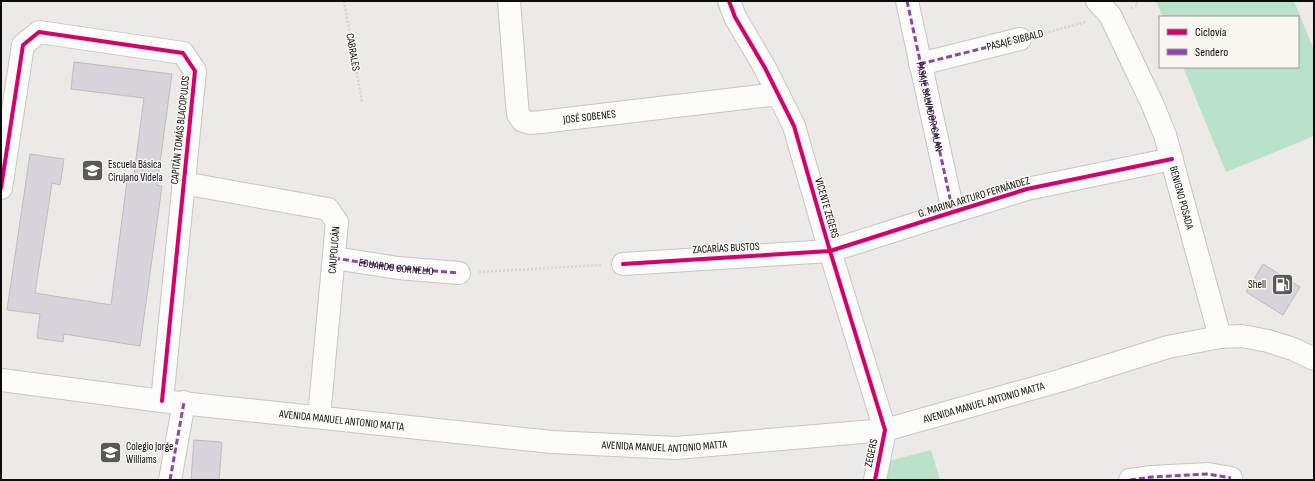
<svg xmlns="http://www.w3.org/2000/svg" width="1315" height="481" font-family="'Sofia Sans Condensed',sans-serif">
<rect width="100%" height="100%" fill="#ece9e7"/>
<path fill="#bae1c9" d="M1156,1h138l20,49v86l-88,36 -43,-105h115v-50h-135z
M931,450l9,30h-55l4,-19z"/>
<path fill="#d9d3dc" stroke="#bebcbc" d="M74,62l98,12 -15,111 5,1 -22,160 -76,-12 -1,8 -26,-4 3,-24 -33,-4 23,-156 34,5 -4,26 -8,-2 -17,110 76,12 16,-124 6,1 11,-84 -73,-9z
M1263,264l37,23 -17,28 -37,-23z
M194,440l28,2 -3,38h-28z"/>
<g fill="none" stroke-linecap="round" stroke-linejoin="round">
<defs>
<g id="minor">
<path id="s1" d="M509,1l8,103 1,10 5,7 7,2 11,-1 237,-28"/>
<path d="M729,1l6,16 30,51 29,58 6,21 30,104 55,179 -10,50"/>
<path d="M907,1l46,211"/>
<path id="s2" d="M1097,1l13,14 42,88 13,32 55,202"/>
<path d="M920,64l100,-25"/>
<path d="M183,183l145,26 9,13 -18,195"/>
<path d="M1,188l22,-143 16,-13 144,21 12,18 -33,330"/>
<path d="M334,258l64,10 61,5"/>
<path d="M623,264l207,-13 123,-39 74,-23 145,-30"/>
<path d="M170,480l14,-78"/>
<path d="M1130,480l22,-3 56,-3 23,4"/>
</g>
<g id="major">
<path id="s3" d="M1,380l161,21 390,41 124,6 209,-18 174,-49 109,-34 52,-10 22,-1 26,5 25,8 21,10"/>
</g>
</defs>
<use href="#minor" stroke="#c8c6c4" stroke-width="24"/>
<use href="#major" stroke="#c8c6c4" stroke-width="24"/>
<path stroke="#d5d5d4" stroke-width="2.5" stroke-dasharray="2 2" stroke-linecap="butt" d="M344,1l18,101
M1131,8l6,-2v-5
M1041,34l45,-12
M479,272l123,-7"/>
<use href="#minor" stroke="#fcfcfb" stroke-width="22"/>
<use href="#major" stroke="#fcfcfb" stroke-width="22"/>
<g stroke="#8e44ad" stroke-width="3" stroke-dasharray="6 3" stroke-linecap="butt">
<path id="s4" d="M907,1l46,211"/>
<path d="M920,64l100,-25"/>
<path id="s5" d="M334,258l64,10 61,5"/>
<path d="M170,480l14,-78"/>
<path d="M1130,480l22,-3 56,-3 23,4"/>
</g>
<defs>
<path id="cycleway" d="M729,1l6,16 30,51 29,58 6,21 30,104 55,179 -10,50
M1,188l22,-143 16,-13 144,21 12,18 -33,330
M623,264l207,-13 123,-39 74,-23 145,-30"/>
</defs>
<use href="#cycleway" stroke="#faf7f3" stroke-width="6"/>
<use href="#cycleway" stroke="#d6006c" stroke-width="4"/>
</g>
<defs>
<symbol id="school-square" viewBox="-11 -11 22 22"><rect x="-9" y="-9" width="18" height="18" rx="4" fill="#5b5958" stroke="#faf7f3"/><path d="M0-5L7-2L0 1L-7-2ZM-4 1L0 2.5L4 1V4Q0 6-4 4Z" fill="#fff"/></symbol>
<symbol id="fuel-square" viewBox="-11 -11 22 22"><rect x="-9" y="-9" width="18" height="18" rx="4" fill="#5b5958" stroke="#faf7f3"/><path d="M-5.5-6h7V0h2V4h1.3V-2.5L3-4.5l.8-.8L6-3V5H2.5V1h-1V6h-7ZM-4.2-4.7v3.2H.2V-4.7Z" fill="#fff"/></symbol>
</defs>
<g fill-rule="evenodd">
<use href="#school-square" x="80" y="158" width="25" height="25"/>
<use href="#fuel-square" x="1270" y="272" width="25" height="25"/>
<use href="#school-square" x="98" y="440" width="25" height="25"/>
</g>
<g text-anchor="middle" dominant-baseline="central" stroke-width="3" stroke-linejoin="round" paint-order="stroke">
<g font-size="11" fill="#0d0c0b" stroke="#faf7f3">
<text transform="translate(1015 40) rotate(-14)">PASAJE SIBBALD</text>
<text transform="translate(353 52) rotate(80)">CABRALES</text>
<text stroke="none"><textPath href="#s4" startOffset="108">PASAJE SALVADOR GALAN</textPath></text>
<text stroke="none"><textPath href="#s1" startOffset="189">JOSÉ SOBENES</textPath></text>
<text transform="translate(180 130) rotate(-84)">CAPITÁN TOMÁS BLACOPULOS</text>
<text transform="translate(974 197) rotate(-17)">G. MARINA ARTURO FERNÁNDEZ</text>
<text stroke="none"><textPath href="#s2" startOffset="216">BENIGNO POSADA</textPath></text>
<text transform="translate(827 208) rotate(74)">VICENTE ZEGERS</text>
<text transform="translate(726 248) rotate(-3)">ZACARÍAS BUSTOS</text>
<text transform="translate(334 250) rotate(-85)">CAUPOLICÁN</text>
<text stroke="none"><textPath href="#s5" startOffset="63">EDUARDO CORNELIO</textPath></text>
<text stroke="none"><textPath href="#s3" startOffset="991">AVENIDA MANUEL ANTONIO MATTA</textPath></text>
<text stroke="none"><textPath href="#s3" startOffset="343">AVENIDA MANUEL ANTONIO MATTA</textPath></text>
<text stroke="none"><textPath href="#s3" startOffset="667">AVENIDA MANUEL ANTONIO MATTA</textPath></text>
<text transform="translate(871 453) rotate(-78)">ZEGERS</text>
</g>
<g font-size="11" fill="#0d0c0b" stroke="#faf7f3" text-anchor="start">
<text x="108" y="164">Escuela Básica<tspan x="108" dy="13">Cirujano Videla</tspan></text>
<text x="1266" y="284" text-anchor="end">Shell</text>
<text x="126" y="446">Colegio Jorge<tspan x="126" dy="13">Williams</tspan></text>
</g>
</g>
<rect width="1315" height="481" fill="none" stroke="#0d0c0b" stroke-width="4"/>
<rect x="1159" y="16" width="140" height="52" fill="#faf7f3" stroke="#9b9996"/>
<rect x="1167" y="29" width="20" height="6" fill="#d6006c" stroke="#9b9996"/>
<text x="1195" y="36" font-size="12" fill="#0d0c0b">Ciclovía</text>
<rect x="1167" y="49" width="20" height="6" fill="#8e44ad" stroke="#9b9996"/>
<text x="1195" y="56" font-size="12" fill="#0d0c0b">Sendero</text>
</svg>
